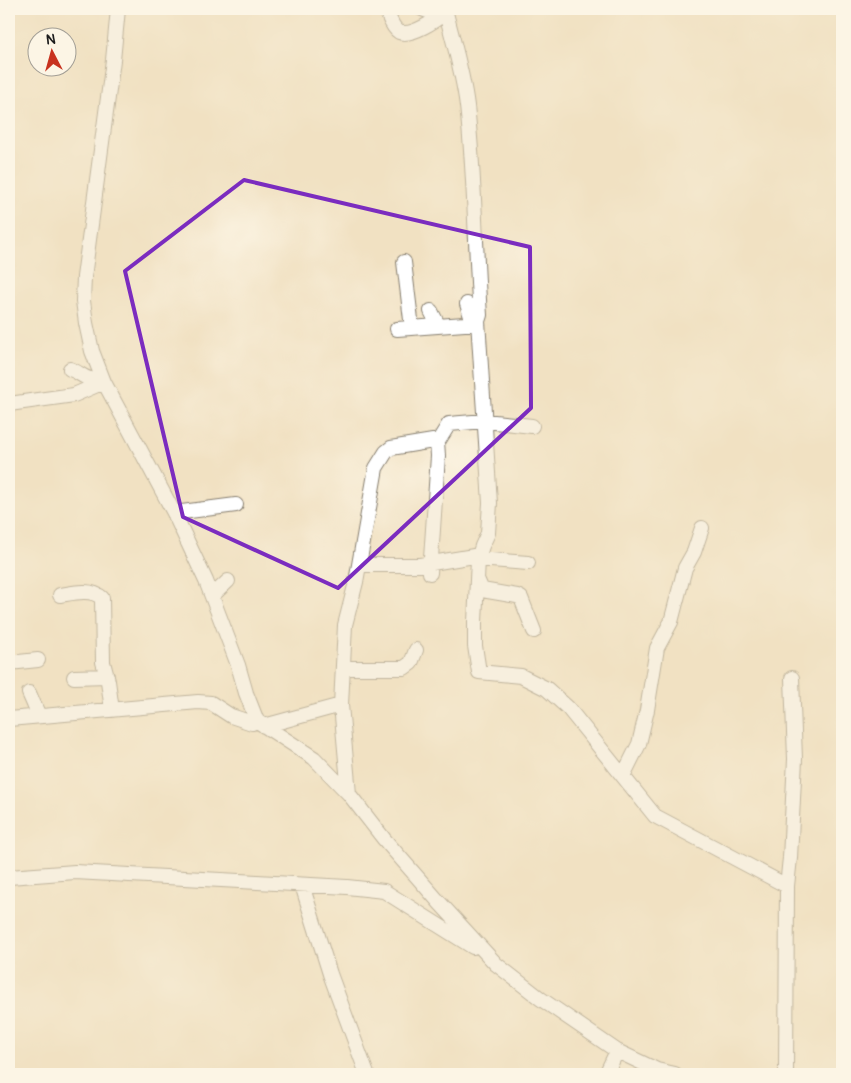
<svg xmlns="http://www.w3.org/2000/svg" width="851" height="1083" font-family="Pangolin,sans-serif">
<rect width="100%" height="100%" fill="#fcf5e5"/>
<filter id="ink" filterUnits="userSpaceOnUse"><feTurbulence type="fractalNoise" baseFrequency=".02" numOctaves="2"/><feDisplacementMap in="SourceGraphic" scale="10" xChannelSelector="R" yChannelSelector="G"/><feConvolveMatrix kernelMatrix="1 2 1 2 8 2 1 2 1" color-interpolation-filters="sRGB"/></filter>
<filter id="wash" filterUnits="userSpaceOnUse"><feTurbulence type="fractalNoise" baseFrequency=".0096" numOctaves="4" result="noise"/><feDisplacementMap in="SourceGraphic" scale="20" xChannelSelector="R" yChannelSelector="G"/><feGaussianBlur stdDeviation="1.12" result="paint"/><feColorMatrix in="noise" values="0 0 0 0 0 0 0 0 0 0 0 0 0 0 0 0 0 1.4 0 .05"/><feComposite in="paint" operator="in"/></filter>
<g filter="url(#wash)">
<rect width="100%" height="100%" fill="#f1e1c2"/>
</g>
<g filter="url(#ink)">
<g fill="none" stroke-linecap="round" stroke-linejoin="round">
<defs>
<path id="minor" d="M118,9l-5,51 -29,217 -1,24 3,22 6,28 12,31 70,131 32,68 32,84 8,28 11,28 57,37 35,36 35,45 55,63 57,62 45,35 76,52 40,19 18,4
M422,9l19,7
M445,9c8,32 18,64 22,97 8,69 8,139 13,209l-2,6 12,182 -2,30 -6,13 -4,13 -3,63v24l4,26 42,4 26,13 21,19 87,108 132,70
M388,15c2,5 6,14 11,17 13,5 37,-12 47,-20
M404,262l8,66
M467,304l6,19
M431,311l7,14
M397,329l81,-6
M70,369c12,4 18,15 32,8
M9,404l65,-9 30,-13
M174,513l62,-8
M478,559l50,4
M359,565h61l60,-10
M430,573l8,-117 -1,-15
M478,581l4,9 35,6 4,2 13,33
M60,595c13,-2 31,-7 42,3l1,64 5,19 4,29
M212,596l16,-15
M9,663l29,-3
M344,668h60l7,-5 5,-13
M74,677l33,-1
M29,693l10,23
M9,719l189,-17 13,1 20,13 21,7 5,-2
M264,726l77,-21
M623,776l16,-32 8,-34 10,-62 14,-26 14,-54 9,-16 8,-24
M349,794l-8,-89 4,-80 11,-43 20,-114 10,-16 5,-4 48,-8 10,-16 36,-3 47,5
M9,877l66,-5 272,15 37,4 89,56
M302,885l28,89 37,100
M606,1074l11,-23
M786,1074l1,-188 3,-28 5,-99 -3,-81"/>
</defs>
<use href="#minor" stroke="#867e6f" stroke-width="16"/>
<use href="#minor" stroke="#fff" stroke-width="14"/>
</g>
</g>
<path d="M0 0H851V1083H0ZM244,180l286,67 1,161 -193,180 -155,-71 -58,-246z" fill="#f1e1c2" fill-opacity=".55" fill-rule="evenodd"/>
<path fill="none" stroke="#7b2cbf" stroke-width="4" stroke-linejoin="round" d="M244,180l286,67 1,161 -193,180 -155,-71 -58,-246z"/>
<rect width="851" height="1083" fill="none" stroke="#fcf5e5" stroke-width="30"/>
<g transform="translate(52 52) rotate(354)"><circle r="24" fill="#fcf5e5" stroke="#a29e95"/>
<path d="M0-4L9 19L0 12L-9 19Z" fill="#c8321e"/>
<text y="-8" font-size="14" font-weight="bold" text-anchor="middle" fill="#1c1c1c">N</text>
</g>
</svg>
